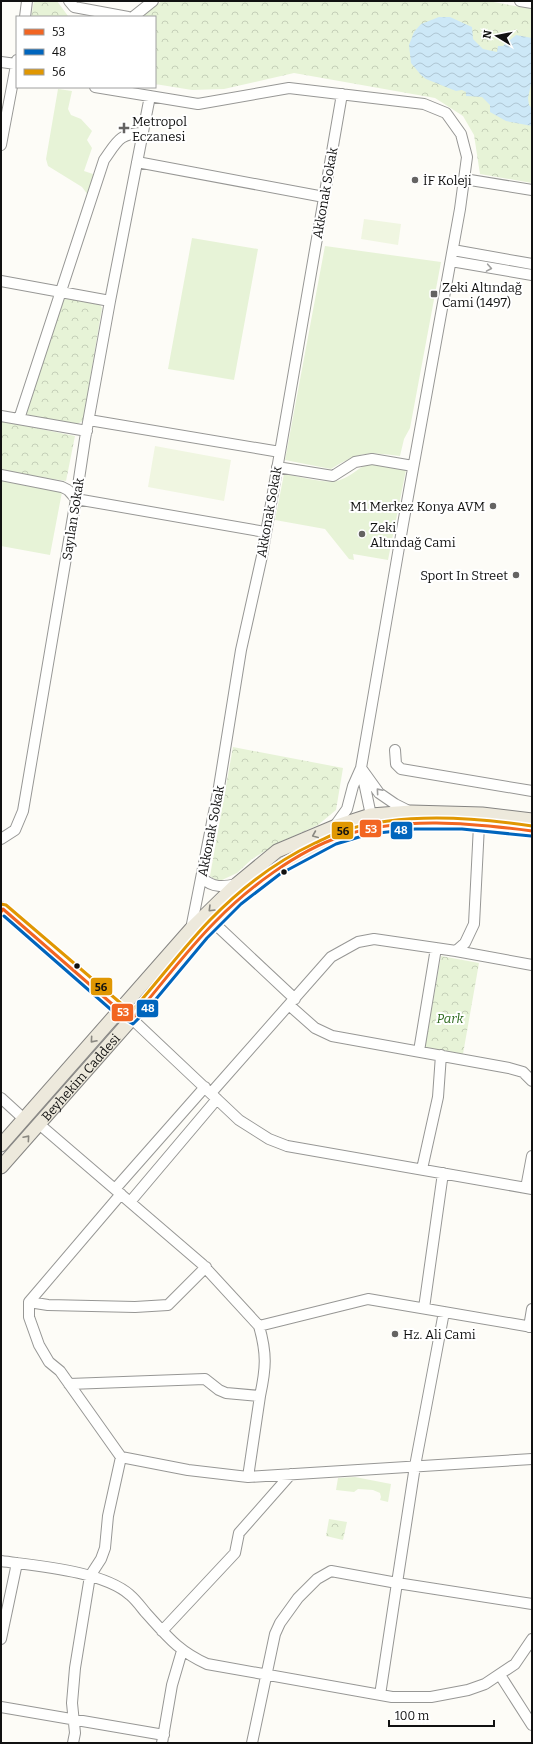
<svg xmlns="http://www.w3.org/2000/svg" width="533" height="1744" font-family="Bitter,serif">
<defs>
<pattern id="park-crowns" width="20" height="18" patternUnits="userSpaceOnUse"><rect width="20" height="18" fill="#e7f3d7"/><path d="M2 6a3 3 0 1 1 6 0M12 15a3 3 0 1 1 6 0" fill="none" stroke="#c5cfb8"/></pattern>
<pattern id="water-waves" width="16" height="10" patternUnits="userSpaceOnUse"><rect width="16" height="10" fill="#cde8f7"/><path d="M0 5q4-4 8 0t8 0" fill="none" stroke="#afc6d3"/></pattern>
</defs>
<rect width="100%" height="100%" fill="#fdfcf7"/>
<path fill="#e7f3d7" d="M58,89l14,2 -4,18 3,6 10,4 11,12 -5,9 5,8 -8,23 12,4 -8,20 -6,-8 -34,-21 -2,-7z
M192,238l66,11 -24,131 -66,-11z
M325,246l116,16 -31,166 -6,11 -4,17c-34,-4 -39,-5 -69,13l-46,-9z
M368,464l38,6 -18,90 -35,-6 1,6 -5,-1 -24,-30 -50,-9 9,-46c13,2 44,11 56,6 10,-3 18,-12 28,-16z
M1,481l61,11 -12,63 -49,-9z
M355,1477l36,7 -3,18 -8,-2 1,-3 -1,-4 -7,-3 -15,-1 -4,3 -18,-2 2,-12z"/>
<path fill="url(#park-crowns)" d="M34,1h23l11,15 10,1h-47z
M162,1h326l44,8v174l-52,-9 -6,-39 -11,-19 -28,-18 -141,-25 -70,16 -32,1 -37,-6v-67h-15z
M66,298l33,5 3,5 -19,113 -8,4 -47,-9 -2,-4 35,-111z
M1,421l74,15 -9,45 -65,-10z
M233,747l110,21 -7,42 -18,15 -38,17 -28,17 -15,14 -15,7h-6l-6,-4z
M441,956l38,7 -16,91 -38,-7z
M329,1519l18,3 -4,18 -17,-4z"/>
<path fill="#f0f6e1" d="M364,219l37,5 -3,21 -37,-6z
M155,446l76,14 -7,41 -76,-14z"/>
<path fill="url(#water-waves)" d="M439,17h11l22,10 1,12 10,10 14,3 1,-6h5l13,-11 16,3v41l-4,19 1,7 3,4v17l-26,-5 -16,-9v-7l-8,-8 -16,-1v-4l-4,-2 -6,1 -30,-12 -5,-4 -10,-12 -2,-18 5,-13 7,-8z"/>
<g fill="none" stroke-linecap="round" stroke-linejoin="round">
<defs>
<path id="minor" d="M69,1l5,6 54,10
M520,1l12,2
M25,17l2,-16
M133,17l20,-16
M1,62l15,2
M95,87l103,17 91,-16 135,16 22,9 15,21 6,23 -7,52 -57,315 -42,244 11,52
M1,145l16,-85
M137,162l187,35
M464,179l68,11
M453,250l79,14
M451,261l81,14
M1,281l109,20 -25,138 -9,60 -53,312 -8,19 -14,9
M110,301l40,-205
M1,416l86,15
M19,419l85,-259c13,-18 15,-27 39,-27
M89,420l191,32
M277,467l56,9 22,-14 17,-3 41,7
M1,475l61,12 6,3 8,9 189,33
M395,750l1,14 5,5 131,22
M334,827l13,-18 6,-23 8,-18 18,25 16,11 16,8
M202,878c11,10 21,9 35,6
M1,907l118,103 13,9 107,101 30,19 18,7 245,43
M214,923l81,76
M191,929l28,-142 22,-137 21,-94 80,-462
M456,951l9,-8 9,-19 5,-99
M289,1005l26,23 17,8 177,32 14,4 9,9
M419,1051l17,-103
M211,1093l120,-136 27,-15 16,-3 82,12 76,14
M1,1098l23,21
M39,1124l163,140 57,62 109,-27 164,28
M422,1169l16,-72 3,-42
M526,1188l6,-32
M115,1189l90,-102
M121,1194l-92,108v15l10,28 10,17 11,9 61,86 67,13 60,7 284,-18
M130,1202l87,-103
M29,1302l19,3 87,2 33,-2 38,-38
M424,1308l19,-135
M444,1312l-29,154 -18,117 135,21
M259,1326c8,28 7,42 1,70
M529,1327l3,-18
M69,1384l136,-5 14,11 7,3 34,3 -12,81
M1,1561c36,5 102,10 129,34 6,5 11,12 16,18 21,23 32,38 61,51l185,33h39l37,-7 17,-6 30,-20 17,-25
M162,1631l73,-78 4,-20 52,-59
M1,1639l16,-76
M500,1675l32,50
M1,1707l163,28
M73,1743l2,-10 -3,-30 3,-35 15,-92 11,-17 4,-11 3,-32 13,-59
M162,1743l10,-58 10,-34
M252,1743l23,-109 5,-11 18,-25 19,-19 14,-8 66,12 -17,112"/>
<g id="major">
<path d="M1,1145l190,-216 46,-45 40,-33 57,-24 37,-12 40,-3 71,2 50,6"/>
<path id="s1" d="M1,1167c48,-54 95,-108 143,-162 24,-27 45,-56 70,-82 35,-37 82,-71 130,-88 52,-18 134,-12 188,-4"/>
</g>
</defs>
<use href="#minor" stroke="#979795" stroke-width="12"/>
<use href="#major" stroke="#858482" stroke-width="15"/>
<use href="#minor" stroke="#fffffe" stroke-width="10"/>
<use href="#major" stroke="#ede9dc" stroke-width="13"/>
<defs>
<path id="bus-1" d="M1,912l2,-3 116,101 13,9c28,-32 53,-67 83,-97 33,-34 82,-71 127,-86 60,-20 128,-13 190,-5"/>
<path id="bus-2" d="M4,916l112,98 17,10 13,-13 61,-73 34,-34 39,-30 56,-30 33,-10 46,-5h47l69,7"/>
<path id="bus-3" d="M1,904l5,1 125,107c27,-30 51,-63 79,-92 30,-31 65,-58 105,-77 9,-4 18,-9 27,-12 61,-19 128,-14 190,-5"/>
</defs>
<use href="#bus-1" stroke="#fff" stroke-width="6"/>
<use href="#bus-2" stroke="#fff" stroke-width="6"/>
<use href="#bus-3" stroke="#fff" stroke-width="6"/>
<use href="#bus-1" stroke="#f26522" stroke-width="3"/>
<use href="#bus-2" stroke="#0065bd" stroke-width="3"/>
<use href="#bus-3" stroke="#e09702" stroke-width="3"/>
</g>
<defs><path id="oneway-chevron" d="M-2-3.5L2.5 0L-2 3.5" fill="none" stroke-width="1.6" stroke-linecap="round" stroke-linejoin="round"/></defs>
<g stroke="#a0a09f">
<use href="#oneway-chevron" transform="translate(489 268) rotate(10)"/>
<use href="#oneway-chevron" transform="translate(379 791) rotate(-131)"/>
</g>
<g stroke="#8a8881">
<use href="#oneway-chevron" transform="translate(315 835) rotate(157)"/>
<use href="#oneway-chevron" transform="translate(211 909) rotate(135)"/>
<use href="#oneway-chevron" transform="translate(93 1040) rotate(131)"/>
<use href="#oneway-chevron" transform="translate(27 1138) rotate(-49)"/>
</g>
<g fill="#646362" stroke="#fff" stroke-width="1.5">
<path d="M122 122h4v4h4v4h-4v4h-4v-4h-4v-4h4z"/>
<circle cx="415" cy="180" r="4"/>
<rect x="430" y="290" width="8" height="8" rx="2"/>
<circle cx="493" cy="506" r="4"/>
<circle cx="362" cy="534" r="4"/>
<circle cx="516" cy="575" r="4"/>
<circle cx="395" cy="1334" r="4"/>
</g>
<g fill="#111" stroke="#fff" stroke-width="1.5">
<circle cx="284" cy="872" r="3.5"/>
<circle cx="77" cy="966" r="3.5"/>
</g>
<g text-anchor="middle" dominant-baseline="central" stroke-width="4" stroke-linejoin="round" paint-order="stroke">
<g font-size="13" fill="#111" stroke="#fff" text-anchor="start">
<text x="132" y="121">Metropol<tspan x="132" dy="15">Eczanesi</tspan></text>
<text x="423" y="180">İF Koleji</text>
<text x="442" y="287">Zeki Altındağ<tspan x="442" dy="15">Cami (1497)</tspan></text>
<text x="485" y="506" text-anchor="end">M1 Merkez Konya AVM</text>
<text x="370" y="527">Zeki<tspan x="370" dy="15">Altındağ Cami</tspan></text>
<text x="508" y="575" text-anchor="end">Sport In Street</text>
<text x="403" y="1334">Hz. Ali Cami</text>
</g>
<g font-size="13" fill="#111" stroke="#fff">
<text transform="translate(325 193) rotate(-80)">Akkonak Sokak</text>
<text transform="translate(269 512) rotate(-80)">Akkonak Sokak</text>
<text transform="translate(73 519) rotate(-81)">Sayılan Sokak</text>
<text transform="translate(211 831) rotate(-79)">Akkonak Sokak</text>
<text stroke="none"><textPath href="#s1" startOffset="120">Beyhekim Caddesi</textPath></text>
</g>
<g font-size="13" font-style="italic" fill="#2f6b1f" stroke="#fff">
<text x="450" y="1018">Park</text>
</g>
</g>
<g stroke="#fff" stroke-width="1.5">
<rect x="359" y="819" width="23" height="19" rx="4" fill="#f26522"/>
<rect x="390" y="821" width="23" height="19" rx="4" fill="#0065bd"/>
<rect x="331" y="821" width="23" height="19" rx="4" fill="#e09702"/>
<rect x="90" y="977" width="23" height="19" rx="4" fill="#e09702"/>
<rect x="136" y="999" width="23" height="19" rx="4" fill="#0065bd"/>
<rect x="111" y="1003" width="23" height="19" rx="4" fill="#f26522"/>
</g>
<g font-size="11" text-anchor="middle" font-weight="bold" fill="#fff">
<text x="371" y="833">53</text>
<text x="401" y="834">48</text>
<text x="148" y="1012">48</text>
<text x="123" y="1016">53</text>
</g>
<g font-size="11" text-anchor="middle" font-weight="bold" fill="#111">
<text x="343" y="835">56</text>
<text x="101" y="991">56</text>
</g>
<rect width="533" height="1744" fill="none" stroke="#111111" stroke-width="4"/>
<rect x="16" y="16" width="140" height="72" fill="#ffffff" stroke="#a0a0a0"/>
<rect x="24" y="29" width="20" height="6" fill="#f26522" stroke="#a0a0a0"/>
<text x="52" y="36" font-size="12" fill="#111111">53</text>
<rect x="24" y="49" width="20" height="6" fill="#0065bd" stroke="#a0a0a0"/>
<text x="52" y="56" font-size="12" fill="#111111">48</text>
<rect x="24" y="69" width="20" height="6" fill="#e09702" stroke="#a0a0a0"/>
<text x="52" y="76" font-size="12" fill="#111111">56</text>
<g transform="translate(497 36) rotate(280)" stroke="#ffffff" stroke-width="3" paint-order="stroke">
<path d="M0-3L7 15L0 10L-7 15Z" fill="#111111"/>
<text y="-6" font-size="11" font-weight="bold" text-anchor="middle" fill="#111111">N</text>
</g>
<path d="M389 1720v6h105v-6" fill="none" stroke="#111111" stroke-width="2"/>
<text x="395" y="1720" font-size="12" fill="#111111" stroke="#ffffff" stroke-width="3" paint-order="stroke">100 m</text>
</svg>
